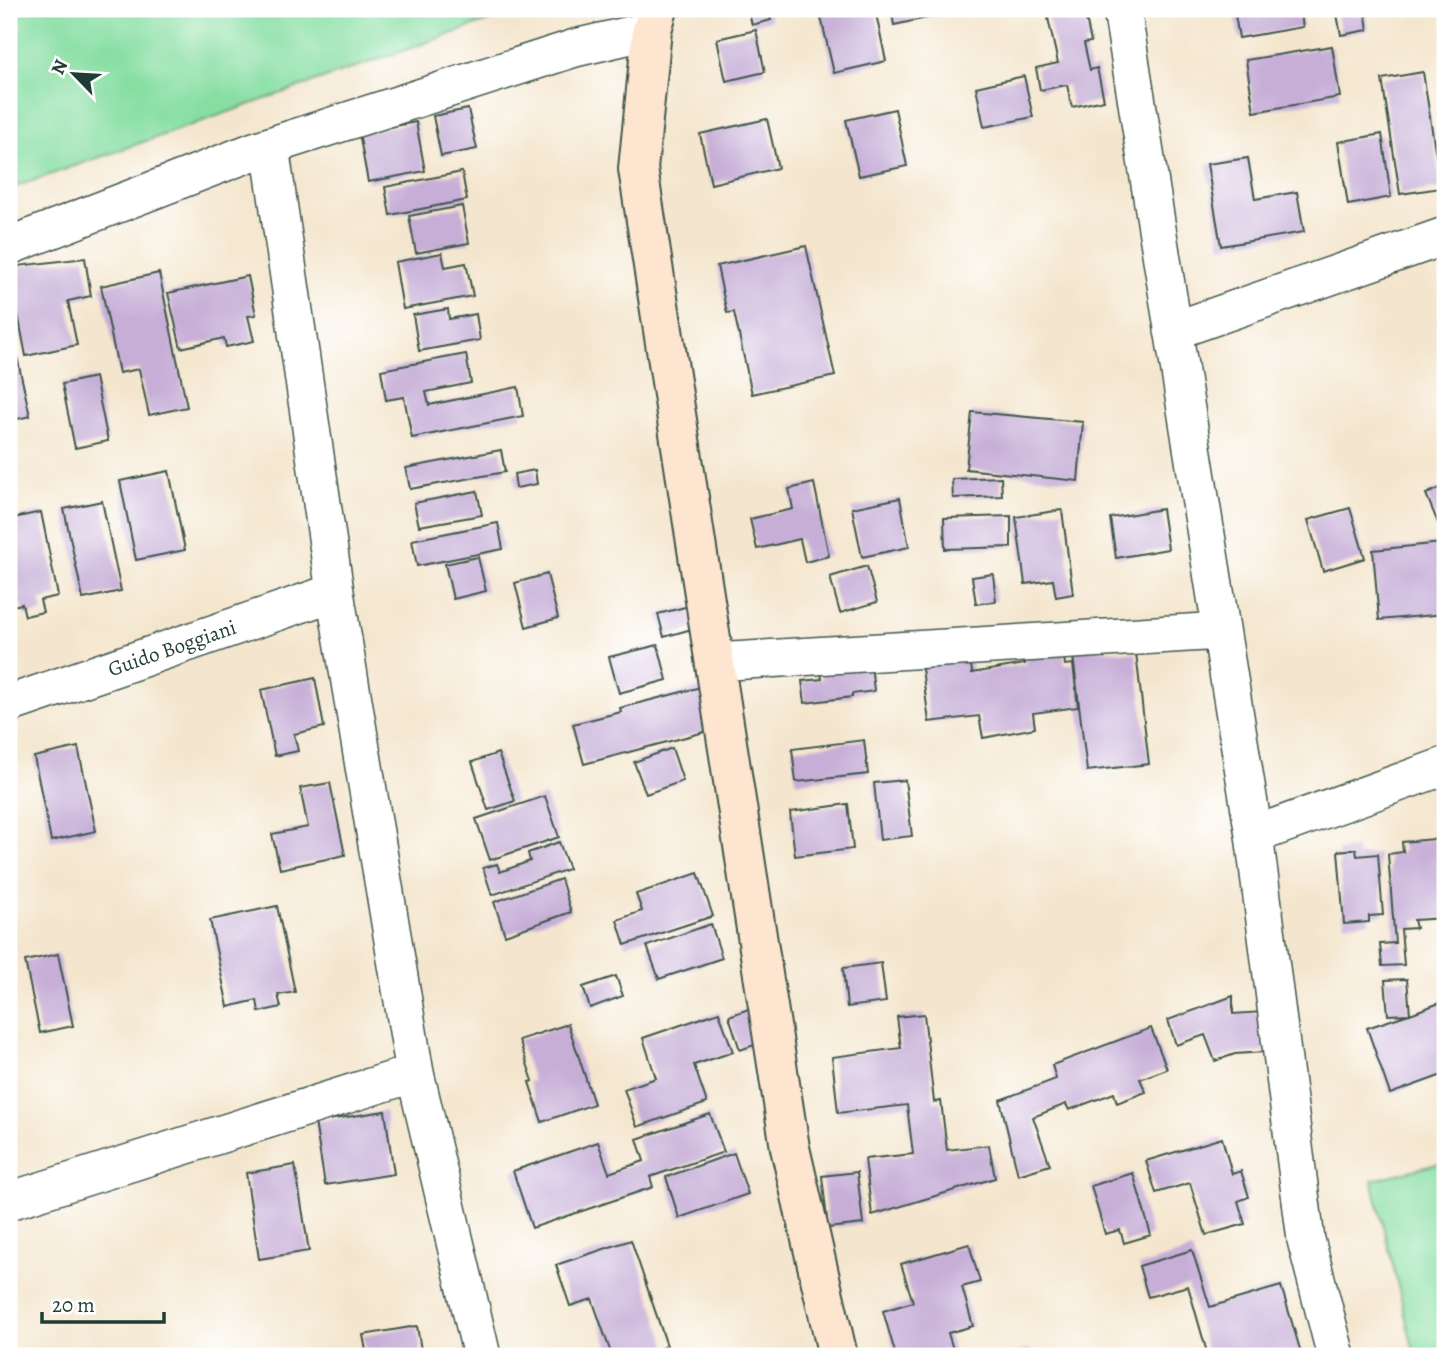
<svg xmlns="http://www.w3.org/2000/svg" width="1454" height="1365" font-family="Alegreya,serif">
<rect width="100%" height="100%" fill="#fff"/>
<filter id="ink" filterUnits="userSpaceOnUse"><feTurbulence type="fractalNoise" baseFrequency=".0143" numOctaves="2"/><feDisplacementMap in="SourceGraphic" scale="14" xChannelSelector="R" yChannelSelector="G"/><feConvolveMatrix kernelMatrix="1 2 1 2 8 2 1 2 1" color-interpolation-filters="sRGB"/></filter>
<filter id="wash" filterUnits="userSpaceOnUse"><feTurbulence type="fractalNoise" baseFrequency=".00686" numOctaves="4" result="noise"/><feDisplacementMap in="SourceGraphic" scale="28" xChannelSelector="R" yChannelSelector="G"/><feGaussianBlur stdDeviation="1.57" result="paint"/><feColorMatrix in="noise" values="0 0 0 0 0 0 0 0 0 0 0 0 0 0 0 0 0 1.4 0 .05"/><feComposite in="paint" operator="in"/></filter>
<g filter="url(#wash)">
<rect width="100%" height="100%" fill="#f4e6ce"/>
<path fill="#86dea2" stroke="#528e6b" stroke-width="2" d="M9,9h494l2,6 -496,174z
M1445,1162v194h-30l-43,-176z"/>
<g id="blocks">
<path fill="#c6aed7" d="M748,9h20l3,11 -19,5z
M819,9h56l11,52 -52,12z
M891,9h73v1l-70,15z
M1046,9h35l2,10 3,-1 5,24 -7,1 6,27 7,-2 7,32 -32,7 -5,-22 -27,5 -4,-22 22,-5z
M1234,9h66l3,18 -64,11z
M1336,9h29l3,21 -27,5z
M756,30l9,42 -39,9 -9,-42z
M1332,46l8,51 -86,15 -8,-52z
M1423,72l18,116 -41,6 -18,-115z
M1024,76l9,41 -49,10 -8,-40z
M468,109l9,40 -36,7 -8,-40z
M895,109l12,57 -48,10 -13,-56z
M767,119l11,49 -67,16 -11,-50z
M416,122l9,49 -57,11 -9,-49z
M1382,134l9,63 -43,8 -10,-63z
M1248,158l7,41 42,-7 7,40 -83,14 -14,-82z
M462,172l5,28 -77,15 -5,-28z
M462,206l7,37 -53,10 -7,-37z
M806,246l29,130 -83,18 -18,-82 -7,1 -10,-47z
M442,253l3,14 21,-4 7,33 -70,13 -8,-47z
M85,258l6,38 -23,5 9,44 -51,11 -17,-89z
M159,273l28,134 -38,8 -10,-46 -20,4 -18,-87z
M248,276l8,39 -8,1 6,25 -28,6 -2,-9 -43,10 -13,-55z
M448,309l1,10 27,-5 4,26 -61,11 -6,-36z
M1445,320v27h-1l-5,-26z
M9,352h7l14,64 -21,5z
M466,354l5,29 -45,9 3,13 89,-18 5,29 -111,22 -8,-41 -18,3 -5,-30z
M95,377l13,64 -33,7 -13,-64z
M972,412l111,10 -5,59 -112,-12z
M501,450l4,22 -95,17 -4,-21z
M535,470l2,14 -21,4 -2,-14z
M169,471l16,79 -49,10 -16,-79z
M1001,477l1,19 -49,2 -1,-19z
M814,483l15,73 -24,6 -5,-23 -43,10 -7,-30 43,-10 -4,-20z
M1445,486v40l-5,2 -14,-34z
M477,491l5,24 -63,11 -5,-23z
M900,498l9,49 -47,10 -10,-49z
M102,501l19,90 -38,8 -19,-90z
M1350,508l15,50 -42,13 -15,-51z
M1162,509l6,40 -52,9 -6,-40z
M1062,510l11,84 -17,3 -3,-17 -28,4 -9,-67z
M41,512l17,84 -18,4 3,12 -18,4 -3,-12 -10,2 -3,-15v-72z
M1011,516v31l-66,2 -1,-31z
M498,523l5,26 -86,17 -5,-26z
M1442,543l3,30v41l-66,6 -6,-70z
M478,557l8,34 -33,8 -8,-35z
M867,566l10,36 -37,11 -10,-36z
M547,574l11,44 -32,9 -11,-44z
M993,574l3,27 -20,3 -4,-27z
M689,606l6,22 -31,9 -6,-23z
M658,645l9,35 -48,13 -10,-36z
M1063,647l2,18 8,-1 5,43 -45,6 2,15 -52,10 -4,-22 -50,6 -8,-61 49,-6 2,18 53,-9v-12z
M1072,647l64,6 13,111 -62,7z
M870,655l4,36 -22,3v3l-47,6 -3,-22 20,-2 -3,-19z
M315,678l9,49 -30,7 4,17 -23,5 -14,-66z
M701,687l11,43 -128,34 -11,-40 48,-12 -1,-4z
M864,740l4,34 -72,8 -4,-33z
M78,747l18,84 -45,10 -17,-84z
M672,748l11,33 -37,13 -12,-32z
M498,753l17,48 -27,9 -16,-48z
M905,780l7,56 -32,4 -6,-57z
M330,783l15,72 -65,14 -8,-35 36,-7 -8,-39z
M545,796l14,41 -69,23 -14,-41z
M848,804l5,45 -58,7 -5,-44z
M1445,838v80l-31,2 2,8 -15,1 3,36 -22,1 -2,-22 15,-1 -7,-89 15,-2 -1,-10z
M559,842l10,27 -77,26 -9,-27 14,-4 3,8 30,-11 -2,-8z
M1356,849l1,7 21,-2 5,61 -14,1v6l-25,2 -6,-73z
M698,873l15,43 -88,29 -8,-25 25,-9 -6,-17z
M561,879l10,33 -66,23 -11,-33z
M277,906l18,86 -17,3 3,12 -22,5 -2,-12 -29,7 -18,-87z
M711,924l11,34 -63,21 -12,-33z
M58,954l15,72 -33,7 -15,-72z
M881,963l5,39 -39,5 -4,-39z
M616,976l7,20 -33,12 -7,-21z
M1407,979l3,35 35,-13v73l-55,20 -23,-66 42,-14 -21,1 -3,-35z
M1233,996v18l30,-2 2,40 -30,2 -20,7 -10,-26 -29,10 -8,-25z
M754,1007l12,34 -26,9 -11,-34z
M719,1012l14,40 -39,13 13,38 -70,24 -13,-38 32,-11 -13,-40z
M924,1014l10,88 7,-1 6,49 42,-5 6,33 -123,37 -7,-56 48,-5 -6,-49 -69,8 -6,-56 69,-9 -4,-31z
M568,1024l26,80 -52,18 -13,-40 4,-1 -14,-41z
M1151,1028l16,41 -27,10 6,13 -29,11 -3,-10 -45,17 -3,-6 -33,13 17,48 -32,10 -18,-75 56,-21 -4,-14z
M385,1111l9,63 -69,11 -10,-63z
M710,1114l14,38 -74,25 3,10 -121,41 -19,-57 85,-29 11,31 35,-12 -7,-22z
M1222,1138l10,36 9,-3 8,26 -11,4 7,23 -39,11 -16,-52 -34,10 -10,-32z
M734,1153l14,41 -69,24 -13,-41z
M295,1165l14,86 -50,8 -13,-86z
M857,1172l6,52 -35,4 -6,-52z
M1133,1173l18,62 -27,8 -4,-13 -15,4 -14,-48z
M631,1240l36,106 -29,10h-26l-20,-57 -22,7 -14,-41z
M969,1244l11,38 -18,5 11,39 -25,7 7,23h-59l-13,-45 30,-9 -12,-38z
M1192,1250l18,57 71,-21 21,70h-94l-20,-70 -40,11 -9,-31z
M417,1326l5,30h-55l-4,-21z
M1030,1349l2,7h-22z"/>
</g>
</g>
<g filter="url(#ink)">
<use href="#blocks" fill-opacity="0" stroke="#3f564b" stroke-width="2"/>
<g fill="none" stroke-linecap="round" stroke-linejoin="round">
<defs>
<path id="minor" d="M1122,9l132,826 52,405 30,116
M270,147l65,445 80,481 67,283
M9,246l248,-96 318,-102 77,-18
M1173,331l272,-95
M715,662l506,-31
M9,704l326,-112
M1254,835l191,-69
M9,1201l406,-128"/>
<path id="secondary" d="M658,9l-6,21 -14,139 152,979 48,208"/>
</defs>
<use href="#minor" stroke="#3f564b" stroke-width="40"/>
<use href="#secondary" stroke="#3f564b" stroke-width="42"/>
<use href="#minor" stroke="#fff" stroke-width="37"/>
<use href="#secondary" stroke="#fde5d0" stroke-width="38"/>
</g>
</g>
<g text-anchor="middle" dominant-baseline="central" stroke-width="7" stroke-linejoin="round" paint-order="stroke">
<g font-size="21" fill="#1f3d34" stroke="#fff">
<text transform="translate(172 648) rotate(-19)">Guido Boggiani</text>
</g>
</g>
<rect width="1454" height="1365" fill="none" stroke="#fff" stroke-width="35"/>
<g transform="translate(74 74) rotate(295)" stroke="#ffffff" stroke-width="5" paint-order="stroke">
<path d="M0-5L12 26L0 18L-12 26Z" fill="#1f3d34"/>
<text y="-10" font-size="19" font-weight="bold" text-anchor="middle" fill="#1f3d34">N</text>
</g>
<path d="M42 1312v10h122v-10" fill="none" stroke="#1f3d34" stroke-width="3.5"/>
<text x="52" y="1312" font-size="21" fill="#1f3d34" stroke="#ffffff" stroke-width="5" paint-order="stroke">20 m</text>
</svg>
